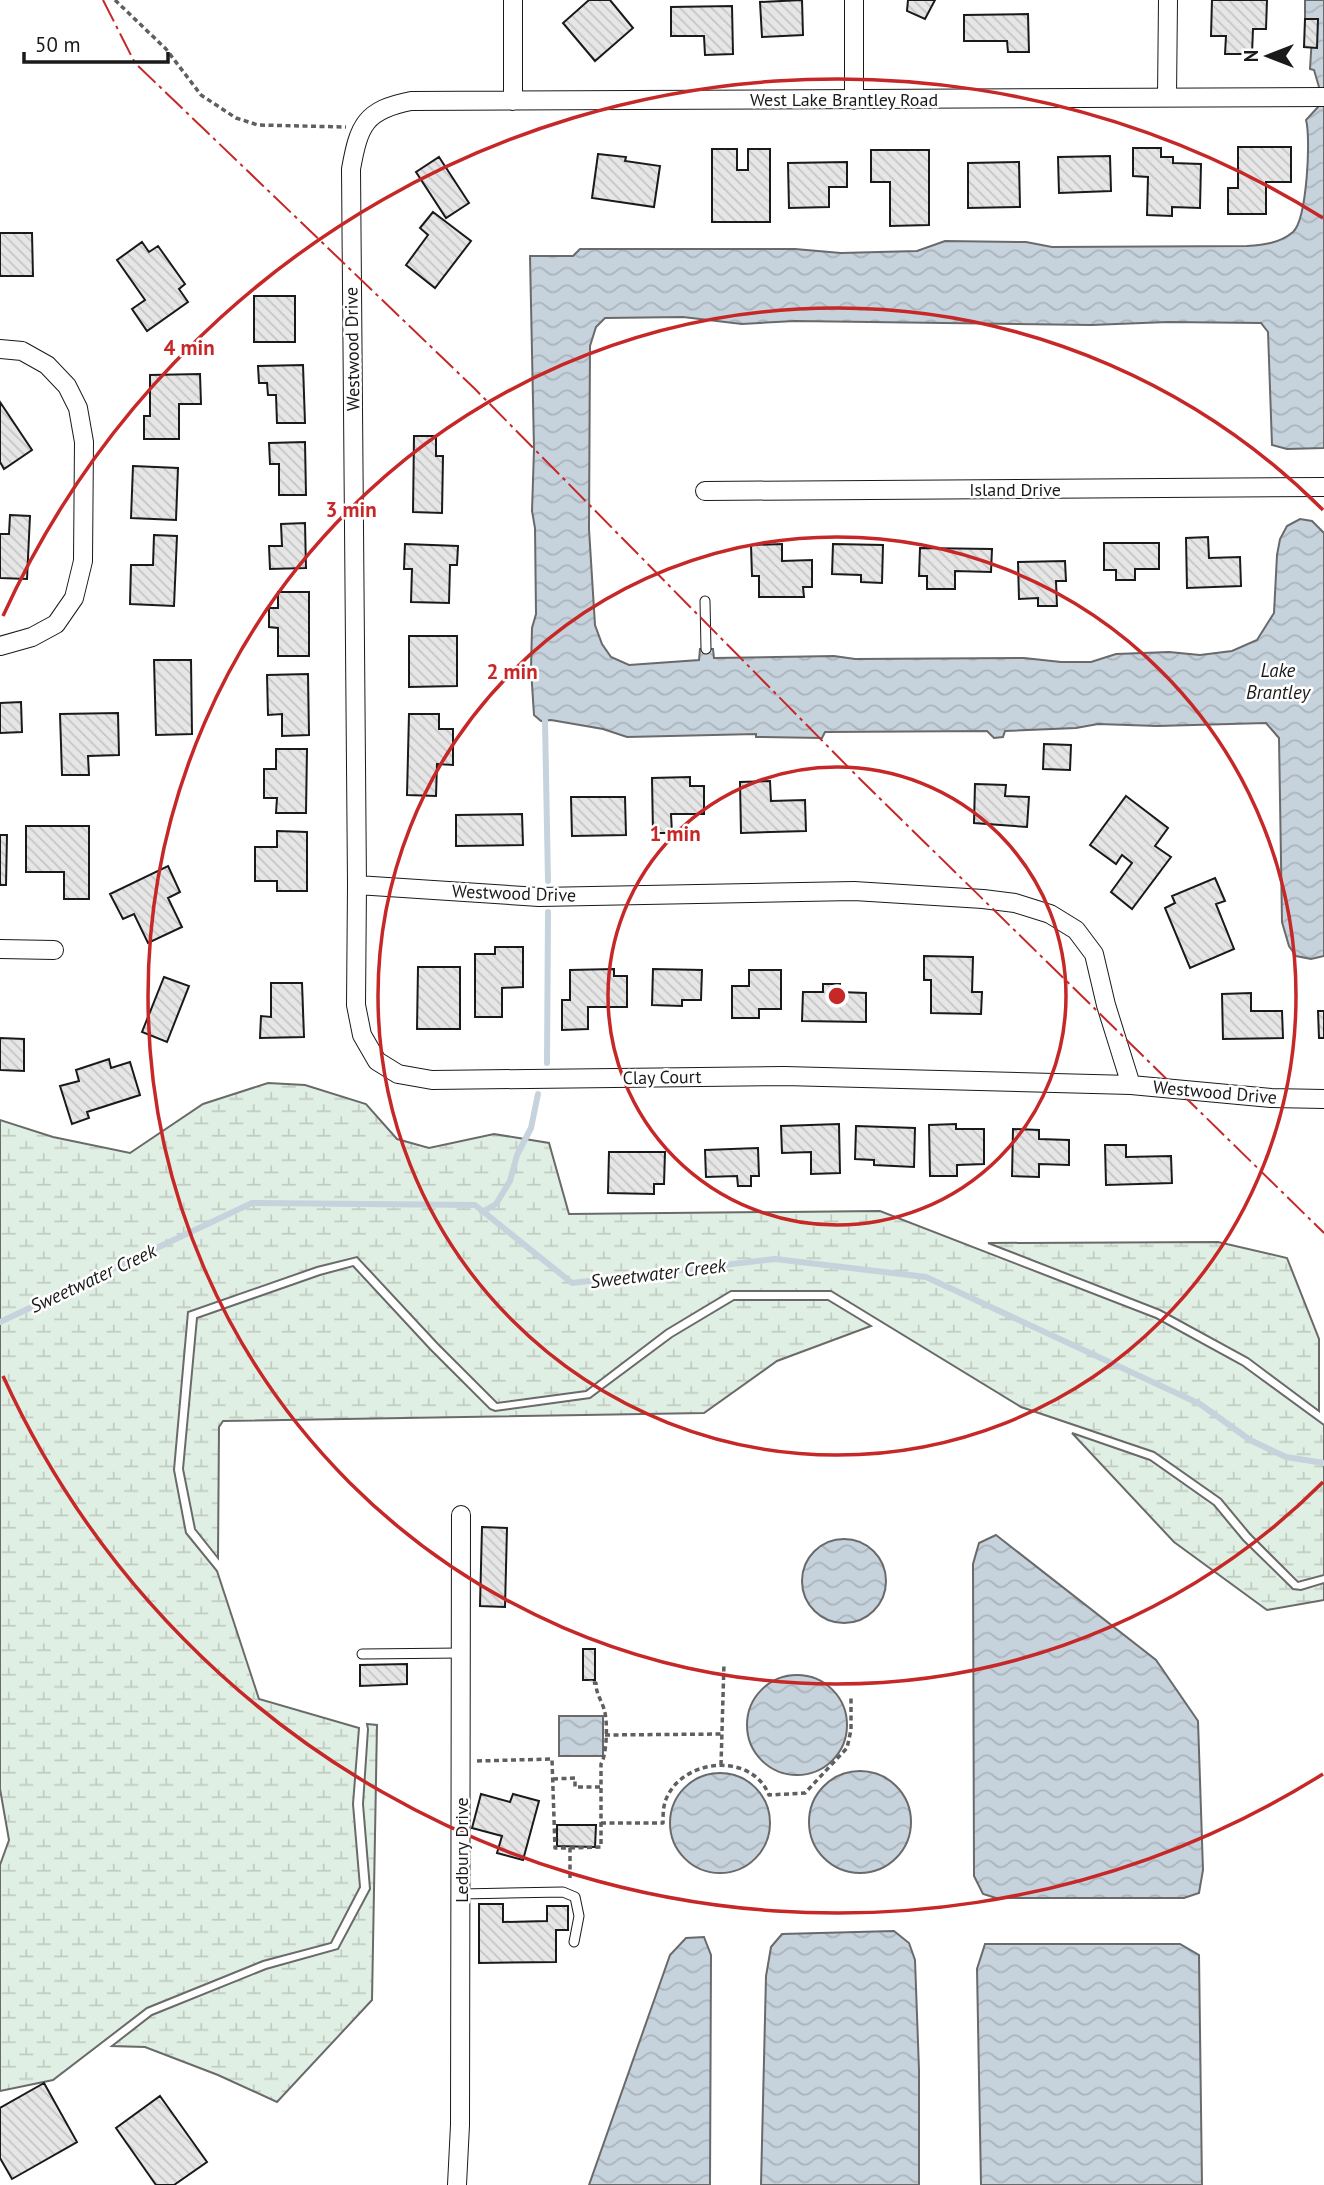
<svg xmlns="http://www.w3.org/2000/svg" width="1324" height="2185" font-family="'PT Sans',sans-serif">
<defs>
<pattern id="wetland-marsh" width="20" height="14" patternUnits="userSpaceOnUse" patternTransform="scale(1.75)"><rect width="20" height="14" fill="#e0efe3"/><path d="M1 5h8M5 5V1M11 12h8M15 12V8" fill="none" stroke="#c0ccc2"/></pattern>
<pattern id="water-waves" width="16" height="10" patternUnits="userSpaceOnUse" patternTransform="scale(1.75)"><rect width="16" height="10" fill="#c6d2dc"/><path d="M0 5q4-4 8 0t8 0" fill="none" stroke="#aab4bc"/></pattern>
<pattern id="building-back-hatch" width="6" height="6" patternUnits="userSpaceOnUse" patternTransform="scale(1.75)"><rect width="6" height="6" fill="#e6e6e6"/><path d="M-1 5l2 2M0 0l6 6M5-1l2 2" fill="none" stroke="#c5c5c5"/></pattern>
</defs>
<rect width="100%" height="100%" fill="#fff"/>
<path fill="url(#wetland-marsh)" stroke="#6a6a6a" stroke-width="2" d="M268,1083l37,2 61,19 31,35 32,9 65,-14 55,9 20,71 311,-3 276,107 86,47 82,60v150l-26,7 -48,-48 -29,-35 -67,-47 -133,-45 -190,-116h-100l-65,39 -80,61 -89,12 -59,-59 -81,-87 -40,10 -129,45 -14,158 12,63 31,38 42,128 100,29 -6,76 7,83 -29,56 -68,18 -116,47 -94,72 -53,11v-226l9,-25 -9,-51v-669l53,17 77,16 73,-49z
M1218,1242l69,16 32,81v72l-71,-53 -88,-48 -172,-67z
M353,1266l77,83 60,60 5,2 95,-13 82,-61 62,-37h94l43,26 -94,35 -73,52 -481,8 -4,6 -1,131 -23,-29 -12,-60 14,-151 123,-43z
M1072,1433l78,27 64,45 29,35 50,49 8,1 23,-7v17l-57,10 -93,-68z
M367,1724l10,1 -5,275 -95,102 -59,-27 -73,-28 -33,-1 40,-31 114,-46 72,-20 32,-60 -7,-85 5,-75z"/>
<path fill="url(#water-waves)" stroke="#6a6a6a" stroke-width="2" d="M1305,0h19v448l-37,1 -15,-4 -4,-113 -7,-9 -93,-1 -77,3 -296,-4 -53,3 -59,-7 -78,1 -9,9 -6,19 -1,183 6,96 7,19 9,13 18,8 70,-5 1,-11h13l1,9 120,-2 21,3 169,-1 37,4h30l25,-8 53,-2 31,3 32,-4 25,-11 17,-27 3,-58 3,-16 7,-13 13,-7 12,2 12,12v423l-13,3 -15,-3 -7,-10 -7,-24 -3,-184 -13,-15 -109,3 -59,-2 -22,4 -71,3 -2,6 -9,1 -7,-7 -162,1 -3,6 -66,-1v-3l-129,3 -24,-8 -52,-9 -10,1 -7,-6 -3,-46 1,-41 4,-14 -1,-86 -3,-17 2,-62 -4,-193h43l7,-7h215l46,4 76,-2 28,-10 81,1 26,5 195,-1c17,-1 33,-3 46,-14 14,-13 18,-94 13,-112l12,-13 1,-20 -5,-17 -4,-1 3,-49 -8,-1z
M996,1535l160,125 42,61 5,149 -4,23 -15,5h-188l-13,-4 -9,-18 -1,-312 6,-21z
M802 1581a42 42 0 1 1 84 0a42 42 0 1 1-84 0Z
M747 1725a50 50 0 1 1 100 0a50 50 0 1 1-100 0Z
M559,1716h44v40h-44z
M809 1822a51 51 0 1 1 102 0a51 51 0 1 1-102 0Z
M670 1823a50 50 0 1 1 100 0a50 50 0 1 1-100 0Z
M894,1931l15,12 6,17 4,110v115h-158l5,-209 5,-29 11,-13z
M704,1937l7,18 -1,230h-121l81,-230 16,-17z
M985,1944h195l19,11 3,230h-221l-4,-216z"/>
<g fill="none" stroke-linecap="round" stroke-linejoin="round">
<path stroke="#c6d2dc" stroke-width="6" d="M545,720l3,161
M547,1063l1,-151
M482,1212l14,-8 14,-23 7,-26 14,-27 7,-34
M0,1322l252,-119 223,2 97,78 203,-24 151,18 274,127 50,36 36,17 38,6"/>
</g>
<path fill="url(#building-back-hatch)" stroke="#1a1a1a" stroke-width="2" d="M589,0h21l23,28 -38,33 -32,-38z
M802,0l1,35 -41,2 -2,-35z
M908,0h27l-10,19 -18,-8z
M1212,0h55l-1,29h-13l-1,25h-27l1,-18h-15z
M732,6l1,48 -28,1 -1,-19h-33v-29z
M1028,14l1,38h-21l-1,-11h-43v-26z
M1305,19h13l-1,29 -13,-1z
M1238,147h53v35h-25v32h-38v-26h10z
M1133,148h28v9h12v6l28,1 -1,44 -28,-1v9l-25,-1 1,-38 -15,-1z
M712,149h25v21h11v-21h22v73h-58z
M871,150h58v75l-39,1v-44h-19z
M598,154l28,3 -1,4 35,5 -6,41 -62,-9z
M1110,156l1,35 -52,2 -1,-36z
M439,157l30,46 -23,15 -30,-46z
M847,162v25h-18v20l-40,1 -1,-45z
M1019,162l1,45 -52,1v-45z
M433,212l38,29 -36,47 -29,-23 22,-30 -8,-7z
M0,233h32l1,43h-33z
M142,242l7,10 9,-6 27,38 -6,5 9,13 -41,29 -15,-22 13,-9 -28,-40z
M254,296h41v46h-41z
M303,365l2,58h-28l-1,-28h-8l-1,-12h-8l-1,-17z
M200,374l1,30h-22v35h-35v-23h6v-41z
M0,402l32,48 -28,19 -4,-7z
M414,436h22v20h7l-1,57 -29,-1z
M305,442l1,53h-27v-31h-9l-1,-21z
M133,466l45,2 -2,52 -45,-2z
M10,515l20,1 -3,63 -27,-1v-44h9z
M305,523l1,45 -36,1 -1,-23h13l-1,-22z
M154,535l23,1 -3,70 -44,-2 1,-39h22z
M1208,537l1,21 31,-1 1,29 -54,2 -1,-50z
M1104,543h55v26h-24v11h-19v-10h-12z
M405,544l53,2 -1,19h-7l-1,38 -38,-1 1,-33h-8z
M782,544v17l30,-1v27h-9l1,10h-45v-21h-7l-1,-31z
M833,544l50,1 -1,38 -21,-1v-7l-29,-1z
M920,548l72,1 -1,23 -36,-1v18h-28v-13h-8z
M1065,561l1,20h-10l1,25h-19v-8l-19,1 -1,-37z
M278,592h31v64h-31v-28l-9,-1v-19h9z
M409,636h48v50l-48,1z
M154,660h37l1,74 -36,1z
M308,674l1,61 -27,1v-22l-14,1 -1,-40z
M21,702l1,30 -22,1v-30z
M118,713l1,42 -31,1 1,19h-27l-2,-61z
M409,714h30v15h14v36l-16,-1 -1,32 -29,-1z
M1044,744l27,1 -1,25 -27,-1z
M276,749h31l-1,64h-30l1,-15h-13v-29h12z
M690,777v9h14v28h-33l1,19h-19l-1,-55z
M770,781l1,20 34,-1 1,31 -65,2 -1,-51z
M975,784l31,1 -1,11 24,1 -2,30 -53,-4z
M1126,796l42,32 -13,18 16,11 -39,52 -21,-17 21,-29 -10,-8 -6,9 -26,-19z
M571,797h54l1,38 -54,1z
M522,814l1,31 -67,1v-31z
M26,826h63v73h-25v-27h-38z
M277,831l30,1v59h-30v-10h-22v-34h22z
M0,835h7l-1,50h-6z
M168,866l12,26 -12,6 14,29 -34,16 -14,-29 -11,5 -13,-25z
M1215,878l10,23 -9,3 18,45 -44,19 -25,-60 10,-5 -3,-7z
M495,947h28v40l-21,1v29h-27v-63h20z
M924,956l49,1 -1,35h10l-1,22 -50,-1v-33h-7z
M418,967h42v62h-43z
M614,969v7h13v31h-39v22l-26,1v-30h8v-30z
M653,969l49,1 -1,30h-19v6l-30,-1z
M749,970h32v39h-22v9h-27v-32h17z
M164,977l25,9 -22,56 -25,-10z
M271,983h31l2,54 -44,1 1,-22 10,1z
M823,984h17v8l26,1v29l-64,-1 1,-29h20z
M1251,993v18h31l1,27 -60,1 -1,-45z
M1318,1011h6v27h-5z
M0,1038l24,1v32l-24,-1z
M109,1059l2,9 19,-6 10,33 -53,17 2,6 -17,6 -12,-38 19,-5 -3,-11z
M839,1124l1,49 -29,1v-22l-29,1 -1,-27z
M956,1124v5h28v35l-27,1v11h-27l-1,-51z
M856,1126l59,2 -1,39 -40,-2v-5l-19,-1z
M1013,1129l26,1v9l30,1v25l-30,-1v13l-27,-1z
M1105,1145h21v12l45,-1 1,27 -66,2z
M758,1148l1,28h-8v10h-13l-1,-10 -31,1 -1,-27z
M609,1152h56l-1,32h-10v10l-46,-1z
M482,1527l25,1 -2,79 -25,-1z
M583,1649h12v31h-12z
M407,1664v20l-47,2v-21z
M481,1794l29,8 3,-8 26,7 -16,59 -26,-7 5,-17 -30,-8z
M557,1825h39l-1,22 -38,-1z
M479,1904h24v18l44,-1v-15h21v24h-12v32l-77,1z
M44,2083l33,59 -65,37 -12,-21v-50z
M160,2096l47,66 -33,23h-18l-40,-57z"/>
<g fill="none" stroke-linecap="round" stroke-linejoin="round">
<defs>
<path id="lane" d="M705,601l1,48
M362,1654l99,-1
M461,1894l102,-2 12,5 4,19 -5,26"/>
<path id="street" d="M513,0v101
M854,0v100
M1167,97l1,-97
M1324,97l-913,4c-46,9 -52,24 -60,68l6,716 -1,120 6,30 15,26 21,13 34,6 352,-4 347,9 140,13 53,1
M0,349l22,2 25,14 20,21 11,22 6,34 -1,119 -9,37 -18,26 -24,13 -32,9
M705,491l619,-4
M357,885l182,12 315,-6 129,8 32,4 35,11 26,16 18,24 12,51 25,80
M0,949l54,1
M457,2185l3,-60 1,-610"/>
</defs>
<use href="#lane" stroke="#1a1a1a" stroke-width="11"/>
<use href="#street" stroke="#1a1a1a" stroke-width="20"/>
<path stroke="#5f5f5f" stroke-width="3.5" stroke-dasharray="5 3.5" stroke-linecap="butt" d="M115,0l51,49 35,46 35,23 22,7 88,2
M605,1735l117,-1
M477,1761l75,-2 3,89h15v33
M721,1765l3,-102
M553,1779l22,-1v9h26
M601,1823h62c0,-10 0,-19 5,-28 19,-37 84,-42 101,0l36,-2 42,-45 4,-18v-33
M570,1848l31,-1v-83c6,-9 7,-44 3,-55 -3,-10 -8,-15 -8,-26h-5v-3"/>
<use href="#lane" stroke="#fff" stroke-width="9"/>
<use href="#street" stroke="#fff" stroke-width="18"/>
<path stroke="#c62828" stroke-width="2" stroke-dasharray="24 5 3.5 5" stroke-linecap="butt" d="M103,0l32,63 339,325 387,392 463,453"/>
</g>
<g fill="none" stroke="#c62828" stroke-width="3.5">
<circle cx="837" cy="996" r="229"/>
<circle cx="837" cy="996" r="459"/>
<path d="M1323 1482A688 688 0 1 1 1323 510"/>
<path d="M1323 1774A917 917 0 0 1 3 1376M3 616A917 917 0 0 1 1323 218"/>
</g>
<g text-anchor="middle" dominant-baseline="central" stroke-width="5" stroke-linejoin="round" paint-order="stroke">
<g font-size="18" fill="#1a1a1a" stroke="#fff">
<text x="844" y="99">West Lake Brantley Road</text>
<text transform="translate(352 349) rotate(-91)">Westwood Drive</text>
<text x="1015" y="489">Island Drive</text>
<text transform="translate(514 893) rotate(2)">Westwood Drive</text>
<text transform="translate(662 1077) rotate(-1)">Clay Court</text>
<text transform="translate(1215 1092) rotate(5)">Westwood Drive</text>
<text transform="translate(461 1850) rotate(-90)">Ledbury Drive</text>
</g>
<g font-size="19" font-style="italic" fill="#1a1a1a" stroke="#fff">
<text x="1278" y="670">Lake<tspan x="1278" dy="22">Brantley</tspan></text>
<text transform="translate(658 1273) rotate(-7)">Sweetwater Creek</text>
<text transform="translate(93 1278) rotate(-25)">Sweetwater Creek</text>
</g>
</g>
<circle cx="837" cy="996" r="10" fill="#c62828" stroke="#fff" stroke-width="3.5"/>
<g font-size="21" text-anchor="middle" font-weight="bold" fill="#c62828" stroke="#fff" stroke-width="5" stroke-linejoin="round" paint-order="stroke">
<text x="189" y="355">4 min</text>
<text x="351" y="517">3 min</text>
<text x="512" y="679">2 min</text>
<text x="675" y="841">1 min</text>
</g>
<g transform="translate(1268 56) rotate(270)" stroke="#ffffff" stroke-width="5" paint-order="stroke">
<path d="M0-5L12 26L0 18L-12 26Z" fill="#1a1a1a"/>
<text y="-10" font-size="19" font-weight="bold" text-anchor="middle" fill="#1a1a1a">N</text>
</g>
<path d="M24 52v10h144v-10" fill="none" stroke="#1a1a1a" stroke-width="3.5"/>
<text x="35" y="52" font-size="21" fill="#1a1a1a" stroke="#ffffff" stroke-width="5" paint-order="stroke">50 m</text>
</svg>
